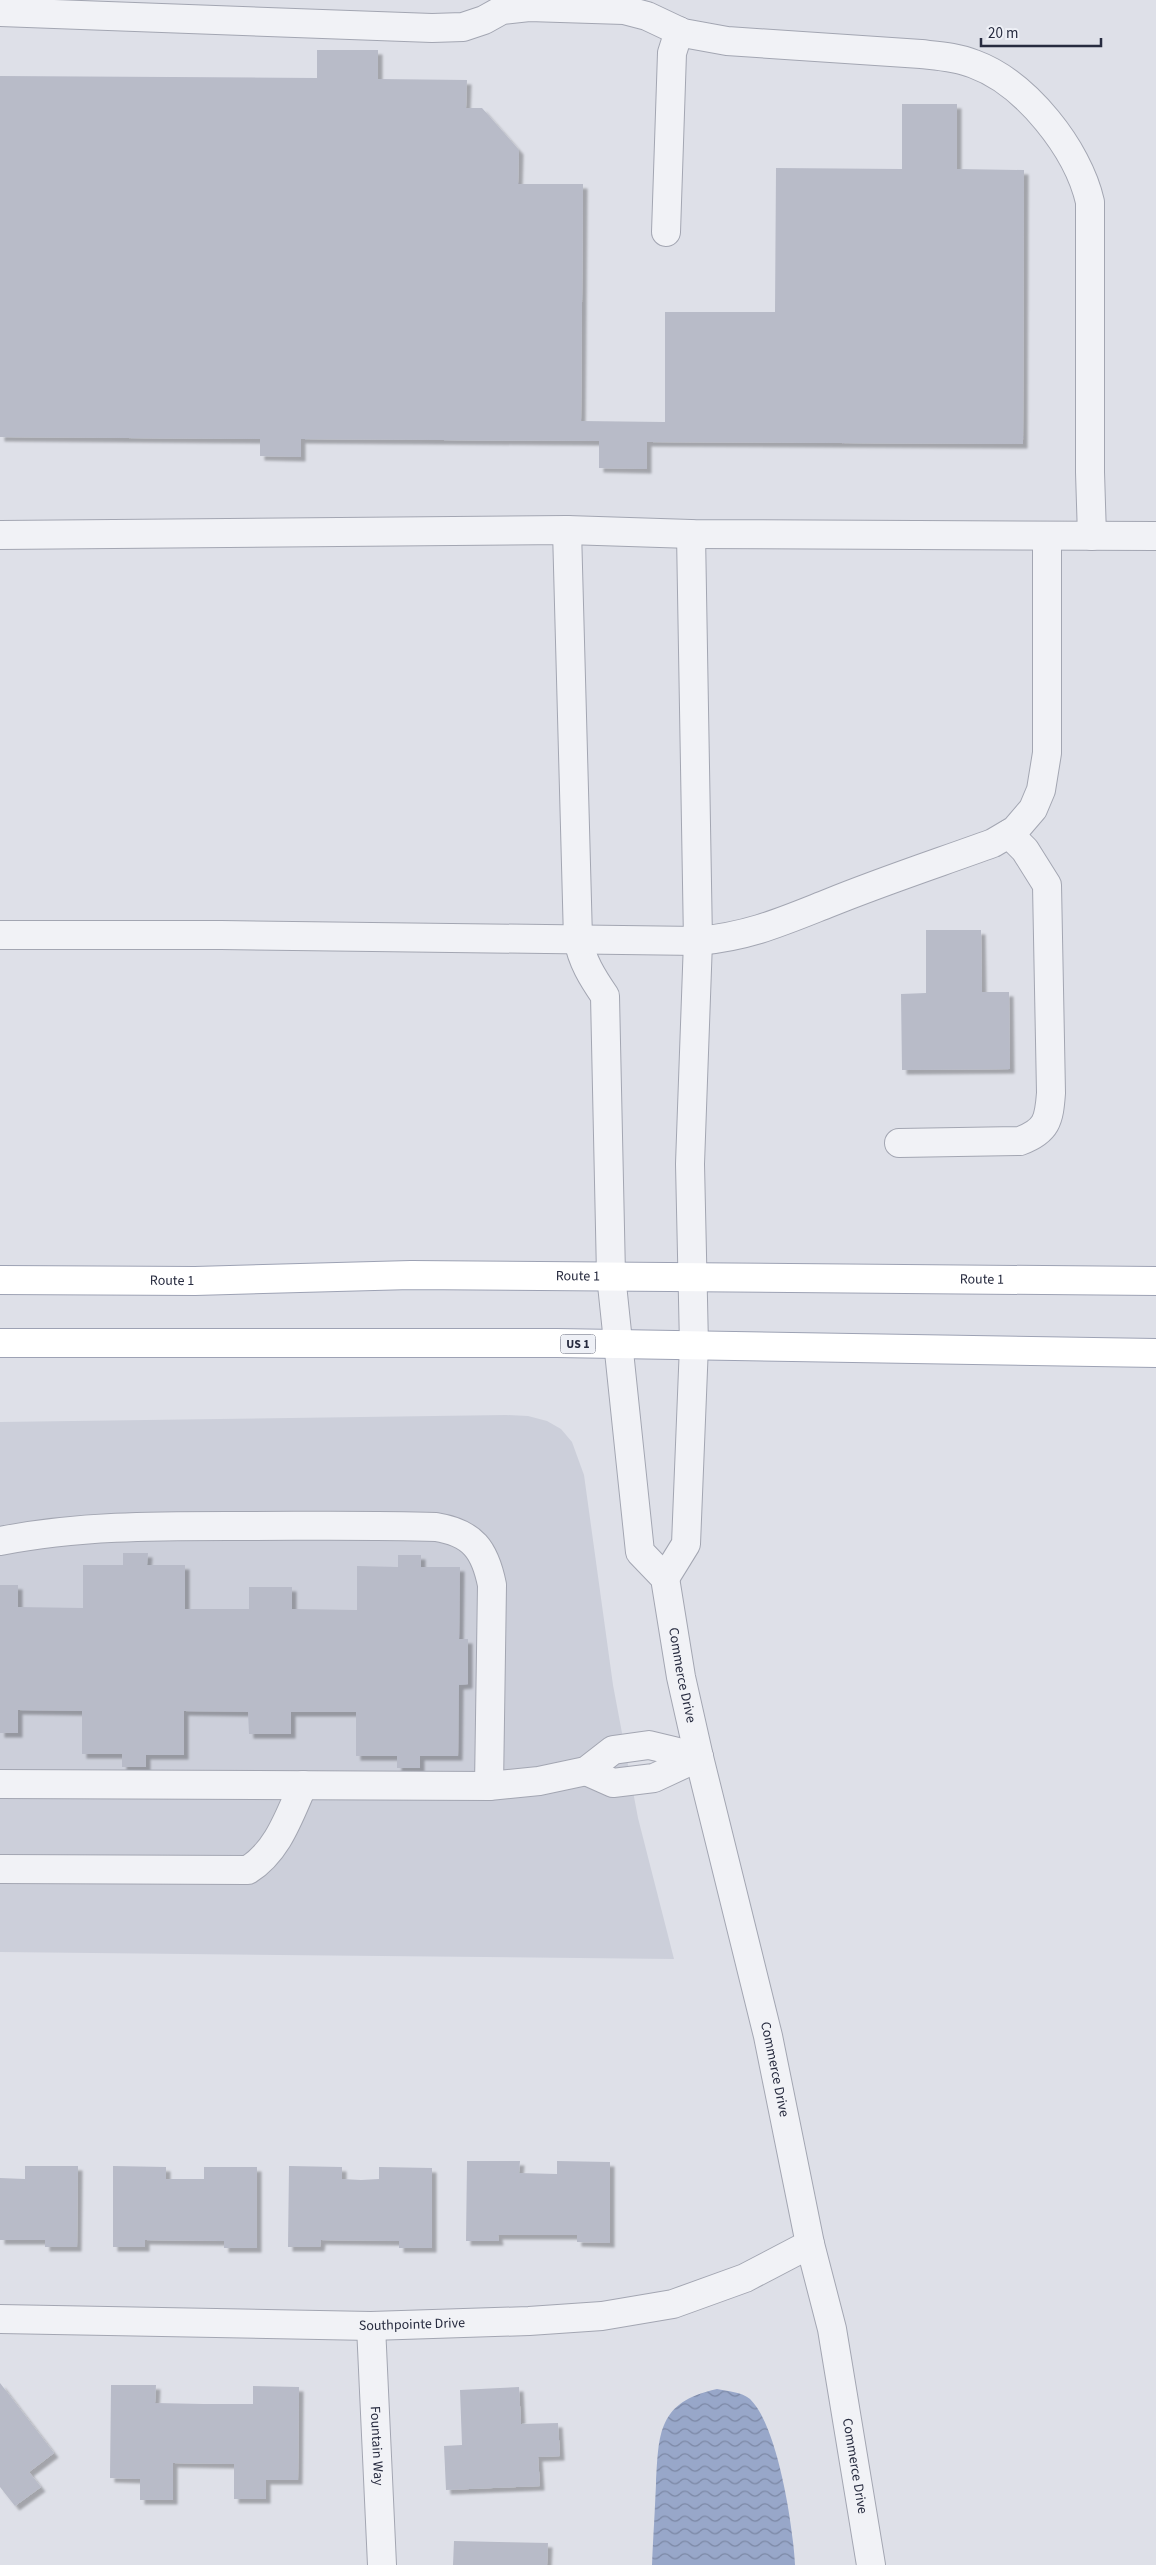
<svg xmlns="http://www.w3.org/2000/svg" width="1156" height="2565" font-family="'Source Sans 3',sans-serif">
<defs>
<pattern id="water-waves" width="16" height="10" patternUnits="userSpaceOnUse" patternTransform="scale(1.25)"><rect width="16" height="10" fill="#98a7c9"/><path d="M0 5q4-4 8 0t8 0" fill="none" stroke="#7c88a5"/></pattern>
<filter id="shadow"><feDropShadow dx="4.5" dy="4.5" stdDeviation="1" flood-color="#0004"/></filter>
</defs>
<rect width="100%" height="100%" fill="#dee0e8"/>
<path fill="#cccfda" d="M506,1415l22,1 19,5 14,8 11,13 12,33 29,210 25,133 36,141 -674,-7v-530z"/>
<path fill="url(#water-waves)" d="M717,2389c10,2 25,3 33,10 28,27 43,127 45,166h-143c1,-27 3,-54 4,-81 3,-50 1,-82 61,-95z"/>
<path fill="#b8bbc8" filter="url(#shadow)" d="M317,50h61v29l89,1 -1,28h16l37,42 -1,34h65l-2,237 84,1v-110h110l1,-144 126,1v-65h55v65l67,1 -1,274 -376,-2v27l-48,-1v-27l-298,-2v18l-41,-1v-17l-260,-2v-361l317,2z
M926,930h55l1,62h27l1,77 -108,1 -1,-76 25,-1z
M123,1553h25l-1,12h38v44h64v-22h43v22l65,1v-44l41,1v-12h23v12h39l-1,72h9v45l-9,1 -1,71h-38v12h-23v-12h-41v-44h-65v22h-42l-1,-22 -64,-1v44h-38v12h-24v-13h-40v-43l-64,-1v23h-18v-148h18v22l65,1v-43h40z
M467,2161h53l-1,12 38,1v-13l53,1v81l-33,-1v-7h-79l1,6h-33z
M25,2166h53l-1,81h-32v-7h-45v-62l25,1z
M113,2166l53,1v12h38v-12h53v81h-33v-7l-79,-1v7h-32z
M289,2166l53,1v12l19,1 18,-1v-12l53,1v80h-33v-7l-78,-1 -1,7h-32z
M0,2383l54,70 -25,19 12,15 -26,19 -15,-19z
M111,2385h45l-1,18 49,1h49v-18l46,1 -1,93h-32v19h-32v-35l-61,-1v37h-33v-21l-30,-1z
M519,2387l2,37 37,-1 2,33 -22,1 2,29 -94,4 -2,-44 18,-1 -2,-55z
M454,2541l94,2 -1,22h-94z"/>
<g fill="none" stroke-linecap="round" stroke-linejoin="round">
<defs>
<g id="minor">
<path d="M0,12l432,16 31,-1 21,-7 18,-10 27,-3 95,3 23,6 36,17 44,8 194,13c18,2 36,3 53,10 52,19 104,85 116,138v270l2,64"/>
<path d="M666,232l6,-179 7,-22"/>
<path id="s1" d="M567,530l11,409c4,22 14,38 27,57l6,279 29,277 25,26 16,99 18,80 69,279 42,208 22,85 39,236"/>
<path d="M0,535l567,-5 124,4 465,2"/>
<path d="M0,935h221l477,6c52,-5 83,-19 131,-38 54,-22 109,-40 164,-60l22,-13 18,-21 8,-19 6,-37v-216"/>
<path d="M899,1143l121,-2c27,-10 29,-21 31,-48l-4,-208 -22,-35 -16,-16"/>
<path d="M0,1541c82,-16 163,-15 246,-15 64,0 127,-1 190,1 37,6 49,23 56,58l-3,201"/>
<path d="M665,1578l21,-34 8,-199 -4,-181 8,-223 -7,-407"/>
<path d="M586,1771l27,12 41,-5 45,-21"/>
<path d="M0,1784l489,2 50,-5 47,-10 27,-21 36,-5 50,12"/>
<path d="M0,1869l248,1c30,-19 41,-54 55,-85"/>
<path id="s2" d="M0,2319l371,7 158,-5 73,-5 71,-12 72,-26 65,-34"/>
<path id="s3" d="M371,2326l11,239"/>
</g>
<g id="major">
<path id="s4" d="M0,1280l195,1 216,-6 745,6"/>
<path d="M0,1343h557l599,10"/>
</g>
</defs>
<use href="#minor" stroke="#a3a6b2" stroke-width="30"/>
<use href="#major" stroke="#9da2b4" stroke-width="30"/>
<use href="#minor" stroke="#f1f2f6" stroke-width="28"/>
<use href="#major" stroke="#fff" stroke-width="28"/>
</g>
<g text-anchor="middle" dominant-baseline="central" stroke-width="5" stroke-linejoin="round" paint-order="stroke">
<rect fill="#eef0f6" stroke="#636676" stroke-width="1" x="560.5" y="1334.5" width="35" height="19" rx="4"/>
<g font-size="12" font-weight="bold" fill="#272b3f">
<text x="578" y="1344">US 1</text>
</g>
<g font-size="14" fill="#272b3f" stroke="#eef0f6">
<text stroke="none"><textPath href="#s4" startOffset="578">Route 1</textPath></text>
<text stroke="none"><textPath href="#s4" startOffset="982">Route 1</textPath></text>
<text stroke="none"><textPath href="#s4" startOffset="172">Route 1</textPath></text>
<text stroke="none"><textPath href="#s1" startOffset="1165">Commerce Drive</textPath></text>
<text stroke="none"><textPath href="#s1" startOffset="1570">Commerce Drive</textPath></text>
<text stroke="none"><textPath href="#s2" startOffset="412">Southpointe Drive</textPath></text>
<text stroke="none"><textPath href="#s3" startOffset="120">Fountain Way</textPath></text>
<text stroke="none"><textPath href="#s1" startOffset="1975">Commerce Drive</textPath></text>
</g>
</g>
<path d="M981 38v8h120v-8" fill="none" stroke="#272b3f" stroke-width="2.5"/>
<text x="988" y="38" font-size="15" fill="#272b3f" stroke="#eef0f6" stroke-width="4" paint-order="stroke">20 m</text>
</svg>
